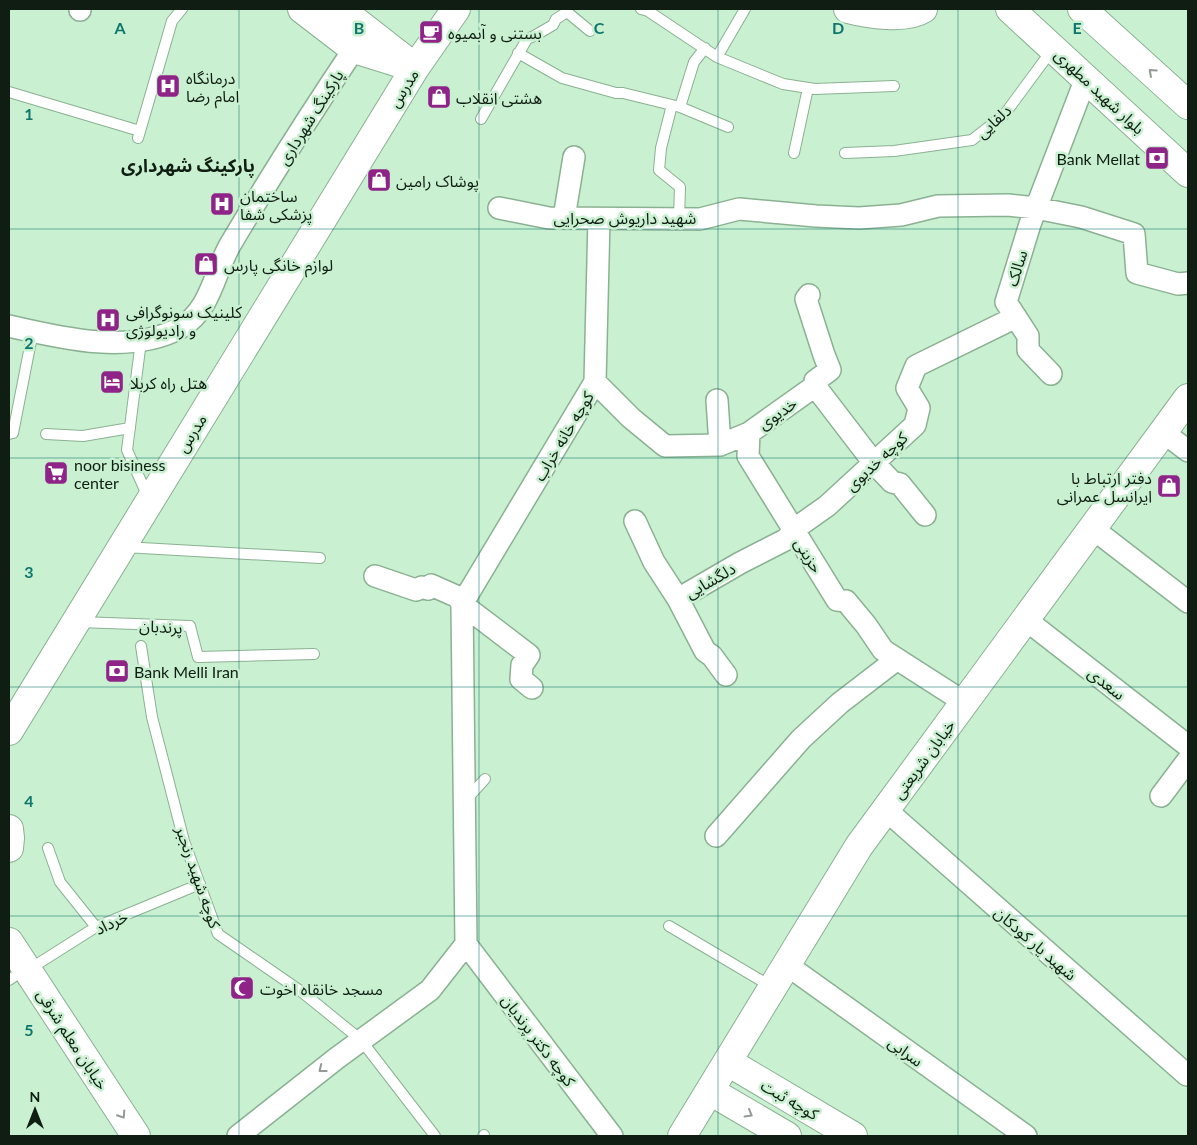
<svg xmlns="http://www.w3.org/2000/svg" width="1197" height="1145" font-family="Lato,'Noto Sans Arabic',sans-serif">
<rect width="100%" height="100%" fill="#c9f0d0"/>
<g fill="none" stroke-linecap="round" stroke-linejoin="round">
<defs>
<path id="lane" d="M568,9l-1,3 23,19
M641,9l7,2 69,46 66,27 32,5 79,-3
M518,53l44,25 54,15h7l57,14 48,20
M717,57l28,-48
M9,92l131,39
M672,105l-11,43 -2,22 21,17 -1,32
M680,107l14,-45 11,-14
M481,119l46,-80 7,-3 19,-11 3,-6 11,-7
M138,138l34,-117 10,-12
M794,153l14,-65
M845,153l49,-2 78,-11 32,-25 48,-65
M141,341l-14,109 21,47
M9,434l4,-1 20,-102
M46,434l37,2 47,-8
M124,547l196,11
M79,622l111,4 8,31 116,-3
M141,646l11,71 32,124 34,93 84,58 59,48 74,96
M466,800l19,-21
M48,848l12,34 36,45
M669,926l103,61
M28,970l68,-43 104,-43
M9,980l16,-11
M483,1136l1,-1"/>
<path id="street" d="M80,10v-1
M499,208l50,10 151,1 39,-10 77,7 43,2 42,-3 37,-9 70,-1 28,3 45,9 53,17 3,39 41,11 10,-1
M564,218l10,-61
M809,295l-3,4 18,56 6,15 -15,11v5
M9,326c52,12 121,29 171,2 31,-18 34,-55 50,-83 39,-66 81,-132 124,-196
M1051,374l-23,-24v-14l-22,-34 24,-78 56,-146
M595,382l36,36 34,28 55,-1 29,-12 66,-47 59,77 18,19 8,2 25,31
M717,400l3,45
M1163,432l25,19
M749,433l-1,23 89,144 9,1 20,24 17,25 81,52
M635,521l19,41 24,37
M1092,528l96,74
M462,604l133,-222 4,-163
M462,604l67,51 -7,10 -1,14 11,9
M1025,619l163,127
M726,675l-14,-19 -7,-5 -27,-52 62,-36 47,-24 6,-9 34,-24 88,-81 4,-17 -12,-20 9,-22 100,-49
M1161,796l27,-36
M886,810l301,265
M716,836l85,-97 39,-36 56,-43
M466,944l146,192
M787,965l239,171
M238,1136l99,-78 93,-68 36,-46 -4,-340 -4,-7 -27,-12 -3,4 -6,-2 -6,3 -41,-14"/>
<path id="secondary" d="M302,9l52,40 61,19
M340,9l63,49
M848,9c19,5 58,11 75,0
M1010,9l178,164
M1082,9l106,96
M9,731l406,-663 41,-59
M9,829l1,9 -1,10
M9,942l127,194
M728,1062l125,74
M710,1091l77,45
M682,1136l177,-290 329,-448"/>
</defs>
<use href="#lane" stroke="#8bb193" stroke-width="12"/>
<use href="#street" stroke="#8bb193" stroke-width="24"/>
<use href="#secondary" stroke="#8bb193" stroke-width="30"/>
<use href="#lane" stroke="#fff" stroke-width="10"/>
<use href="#street" stroke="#fff" stroke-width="21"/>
<use href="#secondary" stroke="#fff" stroke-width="28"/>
</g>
<defs><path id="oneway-chevron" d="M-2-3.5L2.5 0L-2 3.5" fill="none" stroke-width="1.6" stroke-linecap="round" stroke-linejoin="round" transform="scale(1.25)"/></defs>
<g stroke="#939994">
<use href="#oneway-chevron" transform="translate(1152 72) rotate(-138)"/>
<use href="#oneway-chevron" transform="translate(322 1069) rotate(142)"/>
<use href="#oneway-chevron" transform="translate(749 1114) rotate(30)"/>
<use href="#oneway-chevron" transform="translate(122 1115) rotate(57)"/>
</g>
<path fill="none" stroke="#0f766e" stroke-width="1" stroke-opacity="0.55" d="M239,9v1127M479,9v1127M718,9v1127M958,9v1127M9,229h1179M9,458h1179M9,687h1179M9,916h1179"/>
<defs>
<symbol id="cafe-square" viewBox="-11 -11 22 22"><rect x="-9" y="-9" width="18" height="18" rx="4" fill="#8f2488" stroke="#c9f0d0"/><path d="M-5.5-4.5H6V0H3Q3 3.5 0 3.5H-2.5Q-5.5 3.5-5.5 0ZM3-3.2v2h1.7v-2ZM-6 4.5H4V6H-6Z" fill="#fff"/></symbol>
<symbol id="hospital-square" viewBox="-11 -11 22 22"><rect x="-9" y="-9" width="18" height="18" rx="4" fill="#8f2488" stroke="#c9f0d0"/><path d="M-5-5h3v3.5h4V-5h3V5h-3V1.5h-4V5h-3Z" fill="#fff"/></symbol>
<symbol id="shop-square" viewBox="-11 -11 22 22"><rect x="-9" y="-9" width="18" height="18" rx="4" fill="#8f2488" stroke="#c9f0d0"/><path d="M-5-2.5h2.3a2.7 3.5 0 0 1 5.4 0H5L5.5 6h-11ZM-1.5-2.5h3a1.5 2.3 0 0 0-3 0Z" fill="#fff"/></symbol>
<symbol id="bank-square" viewBox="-11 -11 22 22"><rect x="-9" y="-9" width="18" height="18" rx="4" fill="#8f2488" stroke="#c9f0d0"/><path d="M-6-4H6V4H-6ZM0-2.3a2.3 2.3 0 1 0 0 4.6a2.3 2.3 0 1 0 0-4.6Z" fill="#fff"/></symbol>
<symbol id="hotel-square" viewBox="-11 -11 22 22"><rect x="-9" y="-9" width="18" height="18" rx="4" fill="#8f2488" stroke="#c9f0d0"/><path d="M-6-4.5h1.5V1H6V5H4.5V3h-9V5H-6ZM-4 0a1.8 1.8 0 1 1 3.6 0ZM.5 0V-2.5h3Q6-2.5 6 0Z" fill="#fff"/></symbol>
<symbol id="supermarket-square" viewBox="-11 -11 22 22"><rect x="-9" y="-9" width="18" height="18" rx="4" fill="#8f2488" stroke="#c9f0d0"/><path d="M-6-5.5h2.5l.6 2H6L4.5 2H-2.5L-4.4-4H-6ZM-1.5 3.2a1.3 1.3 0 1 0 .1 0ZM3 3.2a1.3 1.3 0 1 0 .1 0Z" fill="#fff"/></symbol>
<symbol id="mosque-square" viewBox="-11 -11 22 22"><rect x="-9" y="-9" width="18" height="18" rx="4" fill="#8f2488" stroke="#c9f0d0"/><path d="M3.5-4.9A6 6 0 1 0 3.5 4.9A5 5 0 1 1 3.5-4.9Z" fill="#fff"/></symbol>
</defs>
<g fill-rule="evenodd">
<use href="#cafe-square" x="417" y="18" width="28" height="28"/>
<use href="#hospital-square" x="154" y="72" width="28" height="28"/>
<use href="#shop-square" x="425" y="83" width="28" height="28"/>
<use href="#bank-square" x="1143" y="144" width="28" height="28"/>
<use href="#shop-square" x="365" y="166" width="28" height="28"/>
<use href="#hospital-square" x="208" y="190" width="28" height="28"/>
<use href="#shop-square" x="192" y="250" width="28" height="28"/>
<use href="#hospital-square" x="94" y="306" width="28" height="28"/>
<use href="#hotel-square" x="98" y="368" width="28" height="28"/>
<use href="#supermarket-square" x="42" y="459" width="28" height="28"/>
<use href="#shop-square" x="1155" y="472" width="28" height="28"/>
<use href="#bank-square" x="103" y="657" width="28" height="28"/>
<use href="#mosque-square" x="228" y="974" width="28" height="28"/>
</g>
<g text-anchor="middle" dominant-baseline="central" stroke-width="5" stroke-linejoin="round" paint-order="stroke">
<g font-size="16" fill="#0f1d12" stroke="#c9f0d0" text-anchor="start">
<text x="448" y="32">بستنی و آبمیوه</text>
<text x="186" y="77">درمانگاه<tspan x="186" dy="18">امام رضا</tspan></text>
<text x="456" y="97">هشتی انقلاب</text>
<text x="1140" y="158" text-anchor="end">Bank Mellat</text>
<text x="396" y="180">پوشاک رامین</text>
<text x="240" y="195">ساختمان<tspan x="240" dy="18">پزشکی شفا</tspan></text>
<text x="224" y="264">لوازم خانگی پارس</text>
<text x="126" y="311">کلینیک سونوگرافی<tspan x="126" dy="18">و رادیولوژی</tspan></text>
<text x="130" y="382">هتل راه کربلا</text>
<text x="74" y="464">noor bisiness<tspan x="74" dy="18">center</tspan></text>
<text x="1152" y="477" text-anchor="end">دفتر ارتباط با<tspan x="1152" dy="18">ایرانسل عمرانی</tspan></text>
<text x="134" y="671">Bank Melli Iran</text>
<text x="260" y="988">مسجد خانقاه اخوت</text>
</g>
<g font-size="16" fill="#0f1d12" stroke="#c9f0d0">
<text transform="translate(403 88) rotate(-58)">مدرس</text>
<text transform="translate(1100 91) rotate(43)">بلوار شهید مطهری</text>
<text transform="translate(310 117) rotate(-58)">پارکینگ شهرداری</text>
<text transform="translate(993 121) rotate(-42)">دلفایی</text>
<text x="625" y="217">شهید داریوش صحرایی</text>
<text transform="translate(1016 268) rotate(-73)">سالک</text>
<text transform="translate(777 413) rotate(-35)">خدیوی</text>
<text transform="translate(191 433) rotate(-58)">مدرس</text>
<text transform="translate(563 436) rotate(-59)">کوچه خانه خراب</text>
<text transform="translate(876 461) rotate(-43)">کوچه خدیوی</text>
<text transform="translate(809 555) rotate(58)">حزینی</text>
<text transform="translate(710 580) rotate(-30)">دلگشایی</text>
<text transform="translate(161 626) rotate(3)">پرندبان</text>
<text transform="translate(1107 683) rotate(38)">سعدی</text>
<text transform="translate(923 759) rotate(-54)">خیابان شریعتی</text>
<text transform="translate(199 877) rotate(71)">کوچه شهید رنجبر</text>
<text transform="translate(111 922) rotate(-25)">خرداد</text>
<text transform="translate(1036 943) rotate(41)">شهید یار کودکان</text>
<text transform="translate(73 1039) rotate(57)">خیابان معلم شرقی</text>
<text transform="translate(539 1040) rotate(53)">کوچه دکتر پرندیان</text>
<text transform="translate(906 1051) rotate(36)">سرابی</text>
<text transform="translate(790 1099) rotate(30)">کوچه ثبت</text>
</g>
<g font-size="18" font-weight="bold" fill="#0f1d12" stroke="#c9f0d0">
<text x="188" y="165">پارکینگ شهرداری</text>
</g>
</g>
<g font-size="16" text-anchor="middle" font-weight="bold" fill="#0f766e" stroke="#c9f0d0" stroke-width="5" stroke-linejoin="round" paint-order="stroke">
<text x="120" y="34">A</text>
<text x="359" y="34">B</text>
<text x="599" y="34">C</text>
<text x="838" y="34">D</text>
<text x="1077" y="34">E</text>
<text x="29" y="120">1</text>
<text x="29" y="349">2</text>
<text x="29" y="578">3</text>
<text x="29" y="807">4</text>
<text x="29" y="1036">5</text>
</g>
<rect width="1197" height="1145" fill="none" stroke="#0f1d12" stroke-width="20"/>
<g transform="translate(35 1110)" stroke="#c9f0d0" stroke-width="4" paint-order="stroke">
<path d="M0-4L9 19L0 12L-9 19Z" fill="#0f1d12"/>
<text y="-8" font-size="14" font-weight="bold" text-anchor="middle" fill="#0f1d12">N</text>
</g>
</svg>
